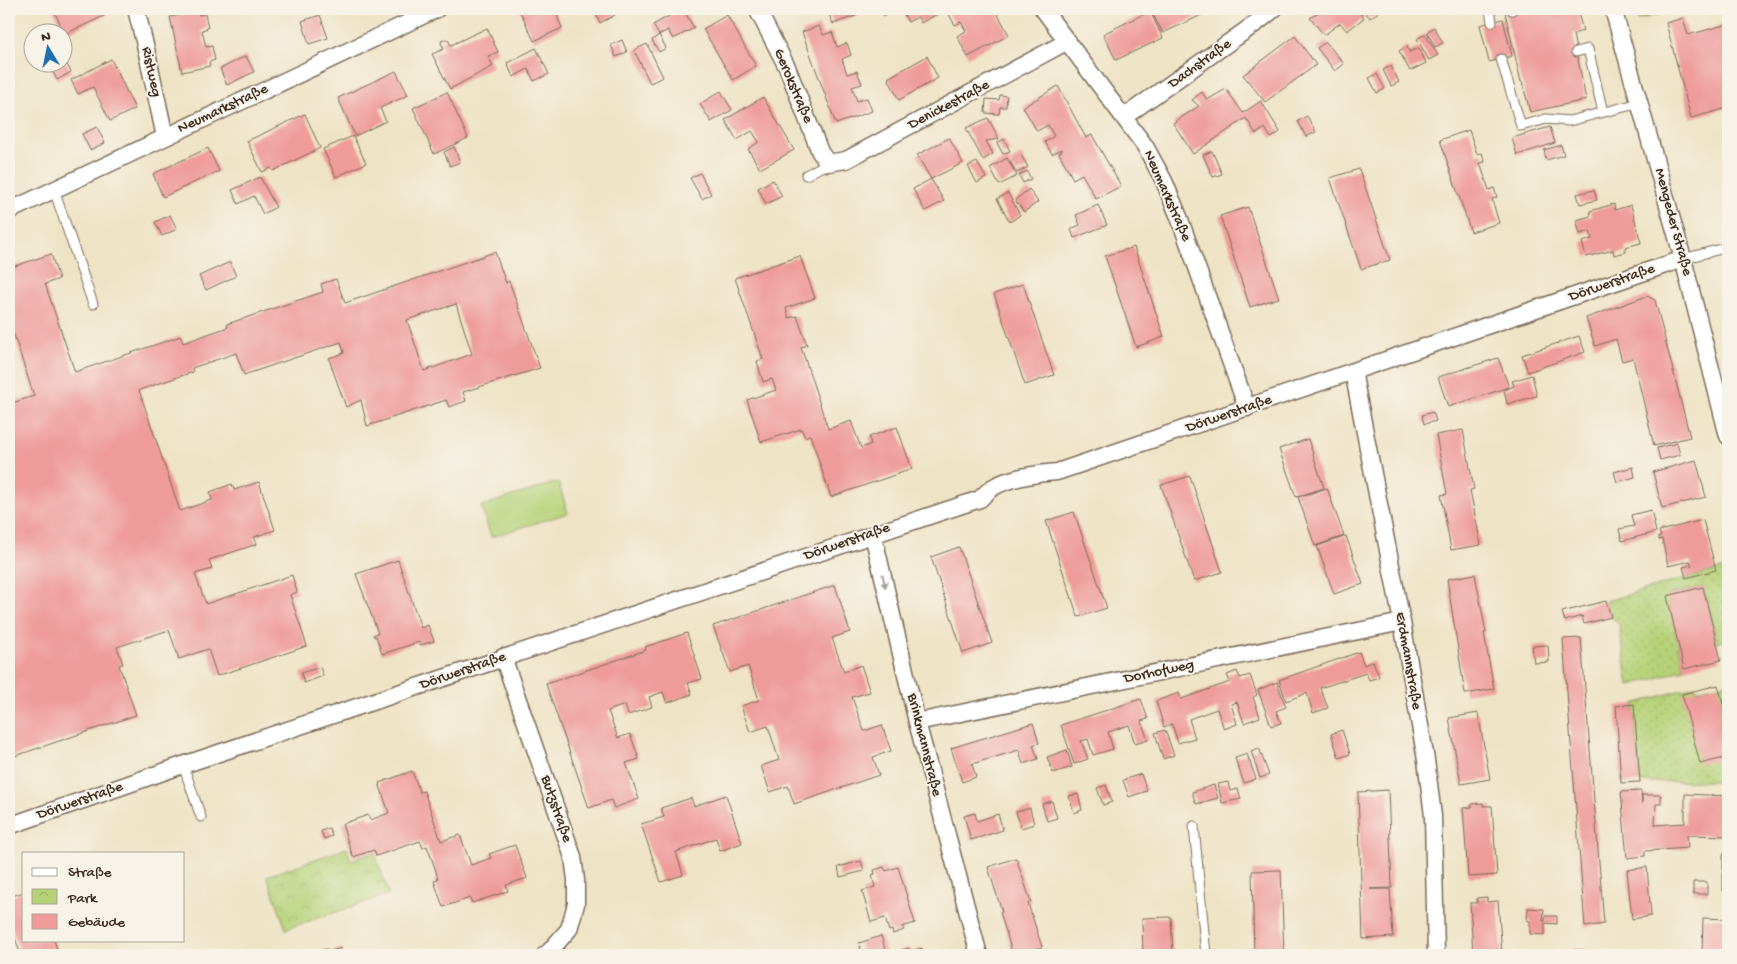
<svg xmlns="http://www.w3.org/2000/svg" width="1737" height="964" font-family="'Gochi Hand',sans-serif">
<defs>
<pattern id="grass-dots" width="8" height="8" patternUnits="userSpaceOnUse" patternTransform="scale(1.25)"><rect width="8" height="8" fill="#b6d278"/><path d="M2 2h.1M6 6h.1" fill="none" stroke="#9db467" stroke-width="1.8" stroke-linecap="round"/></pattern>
<pattern id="park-crowns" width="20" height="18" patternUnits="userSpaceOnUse" patternTransform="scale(1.25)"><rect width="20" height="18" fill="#b6d278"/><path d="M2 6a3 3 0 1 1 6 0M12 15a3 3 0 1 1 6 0" fill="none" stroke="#9db467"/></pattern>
<pattern id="garden-furrows" width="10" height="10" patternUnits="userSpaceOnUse" patternTransform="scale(1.25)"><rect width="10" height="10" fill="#b6d278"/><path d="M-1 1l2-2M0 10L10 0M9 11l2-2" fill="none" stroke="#9db467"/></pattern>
</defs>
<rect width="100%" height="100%" fill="#f7f3e8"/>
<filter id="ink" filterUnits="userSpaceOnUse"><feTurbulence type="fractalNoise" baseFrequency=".02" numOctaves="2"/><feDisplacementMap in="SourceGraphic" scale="10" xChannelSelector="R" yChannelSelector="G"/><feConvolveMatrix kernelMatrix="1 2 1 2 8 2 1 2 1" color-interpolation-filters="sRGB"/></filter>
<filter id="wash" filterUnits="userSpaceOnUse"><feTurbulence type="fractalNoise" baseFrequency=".0096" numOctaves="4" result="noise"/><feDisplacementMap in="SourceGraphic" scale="20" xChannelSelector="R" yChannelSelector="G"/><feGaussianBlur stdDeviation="1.12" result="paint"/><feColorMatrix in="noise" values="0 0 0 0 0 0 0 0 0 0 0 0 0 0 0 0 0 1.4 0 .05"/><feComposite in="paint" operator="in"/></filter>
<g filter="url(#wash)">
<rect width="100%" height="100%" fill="#eee3c5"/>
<path fill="url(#grass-dots)" stroke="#787e4b" d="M1728,266v65l-7,-29 4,-2 -4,-19 3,-12z
M1726,568l2,10v61l-11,3 -14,-55 -36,8 17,74 -30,10 -25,6 -10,-61 -8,-7 -5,-16 80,-23z
M1728,683v98l-88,1 -6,-78 61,-18 1,4z"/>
<path fill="url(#park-crowns)" stroke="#787e4b" d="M347,848l4,12 23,-8 15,42 -103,35 -19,-53z"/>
<path fill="url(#garden-furrows)" stroke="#787e4b" d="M1634,9h45l-41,11z"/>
<path fill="#b6d278" stroke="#787e4b" d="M558,482l10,31 -77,24 -10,-31z"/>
<g id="blocks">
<path fill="#ee9b9a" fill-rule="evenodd" d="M53,9h50l3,6 -41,19z
M519,9h45l-8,4 6,15 -28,13z
M594,9h19l2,6 -15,8z
M681,9h2l11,19 -21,11 -5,-9 -9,5 -6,-10z
M827,9h28l3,6 -25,9z
M880,9h18l-14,7z
M901,9h41l1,2 -22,12 -3,-6 -10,5z
M946,9h49l14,26 -41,22 -11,-21 9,-5 -5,-9 -6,3z
M1150,9h58l2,2 -47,22z
M1323,9h35l6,9 -17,13 -7,-8 -16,12 -14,-17z
M1362,9h21l-13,9z
M1518,9h59l6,22 -10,3 13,66 -56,12 -8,-31 -1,1 -16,-70z
M198,11l1,4 6,-1 3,14 -6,2 2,9 2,8 6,-1 3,14 -6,2 1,4 -28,6 -12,-55z
M1150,11l13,27 -47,22 -13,-26z
M320,15l8,23 -19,6 -7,-23z
M727,15l29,51 -23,14 -30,-51z
M1683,18l5,17 40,-11v84l-37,10 -25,-95z
M1503,19l9,37 -23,6 -9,-37z
M819,26l4,9 9,-3 5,15 10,-4 4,12 -9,4 5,15 10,-3 5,13 -10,3 5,14 10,-3 5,13 -36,13 -34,-92z
M1434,27l9,16 -8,4 -8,-15z
M487,28l11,24 -10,4 5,10 -43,23 -18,-35 12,-5 -3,-6 1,-3h6l3,5z
M1425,34l13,21 -9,5 -12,-21z
M659,35l7,13 -7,4 -7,-12z
M1295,36l21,29 -51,37 -22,-27z
M622,40l5,12 -11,5 -5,-12z
M1326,42l18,22 -9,7 -18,-23z
M647,44l16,33 -13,6 -16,-33z
M1407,46l2,6 10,-4 7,15 -16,8 -11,-20z
M536,48l13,26 -15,7 -6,-12 -15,8 -6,-14z
M62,55l9,17 -14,8 -9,-18h14z
M246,56l8,16 -27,13 -7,-16z
M927,56l11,22 -39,22 -11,-22z
M111,59l24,50 -25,12 -17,-34 -15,7 -7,-14z
M1391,66l8,16 -8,4 -8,-16z
M396,71l12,24 -28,13 6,13 -31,15 -17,-38z
M1377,74l8,15 -8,4 -8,-15z
M1058,86l28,52 6,-3 29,51 -25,13 -14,-25 -9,5 -14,-26 3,-2v-2l-10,5 -7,-12 9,-6 -6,-11 -11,6 -14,-24z
M1226,89l17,24 18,-12 19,31 -9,6 -6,-10 -9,6 -10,-16 -53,36 -20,-31 26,-17 -7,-6 10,-8 5,8z
M721,91l11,19 -21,12 -11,-18z
M447,92l21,46 -34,16 -21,-46z
M1000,95l7,1 -1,11h-6l-1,7 -14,-1 1,-14 13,1z
M763,97l31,53 -34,19 -12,-20 11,-7 -7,-11 -15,9 -12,-20z
M305,114l15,34 -47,23 -2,-3 -9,4 -15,-31z
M1307,116l9,16 -10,5 -8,-16z
M988,118l11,21 -13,2 7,13 -10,6 -17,-32z
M97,127l8,16 -15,7 -8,-16z
M1550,127l5,16 -38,12 -5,-17z
M1469,130l8,24 5,-1 3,9 -5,1 9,27 5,-2 3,9 -5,2 7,24 -28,9 -31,-92z
M353,136l13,27 -30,14 -13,-28z
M949,138l14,25 -32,16 -14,-24z
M1004,139l6,12 -7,3 -6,-11z
M1561,145l3,10 -18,5 -2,-10z
M454,147l6,15 -10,4 -6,-14z
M208,148l11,23 -56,26 -10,-23z
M1212,151l10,23 -9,3 -10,-22z
M1021,155l7,12 -11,6 -7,-11z
M1007,158l10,18 -18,9 -9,-17z
M977,162l9,16 -9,5 -9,-17z
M1359,169l31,91 -29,9 -31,-91z
M1027,171l4,8 -8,4 -4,-8z
M700,173l11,21 -9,5 -12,-21z
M260,177l16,30 -13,7 -9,-18 -16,8 -6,-14z
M931,179l13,22 -19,10 -12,-22z
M773,180l9,16 -16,8 -8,-16z
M1029,189l9,13 -14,10 -9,-12z
M1594,190l3,10 -17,4 -3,-10z
M1008,193l12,22 -10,7 -13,-23z
M1614,204l1,6 16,-5 10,38 -16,4 1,5 -12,3 -1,-5 -27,7 -4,-15 10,-3 -2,-8 -10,3 -4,-14 15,-4 -1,-5z
M1098,205l9,20 -33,13 -3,-9 9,-4 -4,-10z
M1248,207l31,91 -29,9 -30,-91z
M170,215l7,14 -15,7 -7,-14z
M1134,247l30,90 -28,10 -31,-91z
M495,252l11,31 3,-2 31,87 -77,24 3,9 -17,6 -3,-7 -79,26 -6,-26 -15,7 -15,-42 -2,-7 15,-5 -3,-11 -97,33 -8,-22 -44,15 1,4 -54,18 41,121 32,-11 -2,-8 22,-8 2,6 25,-8 16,48 -21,7 3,7 -48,16 3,9 -17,5 11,30 86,-29 5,17 -7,3 17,51 -90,30 -9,-27 -29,10 -10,-29 -52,17 6,17 -4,1 17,50 -127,43v-354l25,-8 -25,-76v-52l42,-14 8,25 -14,5 30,88 106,-36 2,7 45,-16 -1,-3 96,-32 -2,-8 15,-5 9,24zM456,304l16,50 -48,17 -17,-51z
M800,256l15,42 -29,10 3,10 8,-2 10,29 -6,2 27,82 23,-8 10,27 10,-4 -2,-7 28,-10 15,42 -81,28 -21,-62 -5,2 -4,-8 -40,13 -14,-42 29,-10 -4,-11 -9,3 -6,-21 6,-2 -28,-81z
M230,262l6,14 -30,14 -7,-14z
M1023,284l31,91 -29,10 -31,-91z
M1647,296l8,4 35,137 -36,9 -21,-88 -11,3 -6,-22 -21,7 -9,-28z
M1579,336l6,16 -57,20 -6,-17z
M1498,358l11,29 -61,20 -10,-30z
M1532,375l5,21 -30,8 -3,-14 10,-4 -2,-5z
M1433,412l3,9 -12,3 -2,-9z
M1463,430l11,59 -4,1 11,55 -30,5 -10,-55 6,-1 -11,-59z
M1308,439l16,49 -28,9 -17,-48z
M1677,443l3,12 -20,5 -3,-12z
M1696,460l10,37 -44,11 -9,-36z
M1633,467l2,10 -18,5 -3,-10z
M1190,476l32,96 -28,9 -33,-96z
M1327,488l17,48 -29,10 -17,-49z
M1651,510l5,22 -34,9 -3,-12 15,-3 -3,-11z
M1074,512l33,96 -29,9 -32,-96z
M1703,520l13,50 -30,8 -3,-11 9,-2 -2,-4 -22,5 -6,-27 -3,1v-3l2,-1 -2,-5z
M1346,536l17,48 -29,10 -17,-48z
M959,547l33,96 -29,10 -32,-96z
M398,560l23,68 7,-3 6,16 -14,4 -1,-3 -37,12 -6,-18 -2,1 -1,-2 5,-2 -22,-59z
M1475,574l11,59h-2l10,56 -29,5 -18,-115z
M835,585l15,47 -18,6 12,34 17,-7 9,27 -18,5 12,34 18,-6 9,26 -18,6 6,18 -85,29 -6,-18 -18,6 -9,-26 18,-6 -11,-34 -18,6 -9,-26 18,-6 -11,-34 -18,6 -17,-46z
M1703,587l18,73 -37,9 -17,-73z
M1606,601l5,16 -27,7 -2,-8 -17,5 -3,-9z
M687,633l15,46 -14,4 4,11 -25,9 -4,-11 -14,5 3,10 -24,8 -3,-10 -17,6 10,27 12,-4 9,25 -13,4 13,36 -25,9 -3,-8 -22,8 -43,-124 100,-34 -1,-3z
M1581,638l23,286 -19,3 -22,-288z
M1548,645l1,17 -15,1 -2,-17z
M1359,652l5,13 9,-4 6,16 -10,3 -3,-7 -46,15 8,20 -15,5 -6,-20 -21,8 -7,-21z
M320,667l3,9 -19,7 -3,-10z
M1237,671l3,7 10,-3 7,20 -4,2 7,20 -16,6 -7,-21 -6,2 6,20 -13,5 -7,-20 -28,10 6,19 -17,5 -6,-19 -8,3 -8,-26 23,-8 2,6 49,-17 -3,-7z
M1277,682l9,25 -10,4 5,12 -10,3 -13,-36z
M1718,685l10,38v34l-28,7 -18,-70z
M1141,699l7,20 -7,2 7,19 -13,4 -6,-19 -21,7 5,17 -20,6 -5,-16 -7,2 7,18 -14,5 -13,-39z
M1634,704l6,78 -19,1 -5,-77z
M1478,713l12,66 -29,5 -12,-66z
M1033,723l6,20 -6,2 5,14 -15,5 -4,-14 -47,14 4,13 -14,5 -11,-34z
M1165,730l9,25 -11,4 -8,-26z
M1342,730l8,24 -11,4 -8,-24z
M1259,748l10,27 -9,3 -9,-27z
M1067,750l5,17 -19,6 -6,-16z
M1247,754l9,25 -12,4 -9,-25z
M412,771l8,21 4,-1 17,50 19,-6 11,30 20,-7 -2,-4 26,-9 12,33 -21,7 2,6 -36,12 -2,-5 -27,9 -9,-26 4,-2 -3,-11 -8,-22 -4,2 -3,-7 -44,15 -2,-6 -21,7 -11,-33 26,-9 2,5 19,-7 -10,-30z
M1141,774l6,17 -18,6 -6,-17z
M1228,782l2,9 8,-2 3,10 -19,4 -4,-19z
M1106,785l6,17 -9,3 -6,-17z
M1214,785l4,13 -22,6 -4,-12z
M1388,790l4,98 -22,1h20l3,48 -30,2 -5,-147z
M1641,791l1,13v-9h19v9h-5l-1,21 30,-2v-29l43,2v40l-41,-1 1,13 -43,3v5l-18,2 -6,-66z
M1078,794l4,16 -8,3 -5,-17z
M726,795l16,48 -22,8 -4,-13 -40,14 7,23 -22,7 -20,-58 23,-7 -3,-9 30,-10 3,8z
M1052,801l5,17 -10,3 -5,-17z
M1483,803v3h9l5,69 -29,2 -5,-69 9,-1v-3z
M1030,808l4,16 -13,4 -5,-16z
M975,813l2,8 21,-7 5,16 -32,10 -7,-24z
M329,828l3,8 -8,3 -3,-8z
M1723,854h5v37h-5z
M1016,858l15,44 -3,1 14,44 -29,8 -13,-43h2l-14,-45z
M861,861l3,10 -24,6 -2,-10z
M884,867l2,4 12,-4 17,56 -13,4 2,3 -11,4 -1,-4 -3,1 -4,-13 -14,4 -9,-31 13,-4 -3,-12 3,-1 -1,-4z
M1647,867l4,49 -19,3 -5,-49z
M1281,870l3,85h-30l-2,-84z
M1693,882h14v12h-14z
M24,892v48h30l5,15h-38l-12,-34v-24z
M1487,897v5l11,-1 4,54h-29l-3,-52h7v-5z
M1528,908l16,1 -1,12h2v-5h12v8l-12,-1v12l-15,-1v-13l-3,-1z
M1171,917l2,38h-30l-1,-37z
M1703,918l25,1v36h-26z
M881,936l6,19h-18l-1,-4 -6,2 -3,-10z
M341,948l2,7h-33l17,-6 2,3z
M909,948l1,4 12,-4 2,7h-24l-1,-4z
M1571,950h14v5h-14z"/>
</g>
</g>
<g filter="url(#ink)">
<use href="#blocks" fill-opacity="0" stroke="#7a6b58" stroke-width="1"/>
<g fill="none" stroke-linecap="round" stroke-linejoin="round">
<defs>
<path id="service" d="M1490,9l2,13
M1512,9v1
M1576,52l12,-3 15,63
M1501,59l20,67 25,-7 23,2 71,-18
M806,175l22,-12
M54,190l39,114
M1683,259l45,-12
M183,765l18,52
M1194,826l12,129"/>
<path id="minor" d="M136,9l11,44 18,84
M757,9l30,58 33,85 8,11 18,-3 222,-119
M1043,9l102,137 19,35 15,36 68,191
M1613,9l70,250 45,177
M1124,117l135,-96 15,-12
M9,211l428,-202
M1353,371l49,251 24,138 7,56 3,139
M873,534l44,188 62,233
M503,657l70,200 3,23v24l-7,25 -20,23 -4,3
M917,722l485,-100
M9,826l174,-61 797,-266c4,-4 8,-8 12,-11 15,-10 47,-15 65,-16l626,-213"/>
</defs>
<use href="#service" stroke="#7a6b58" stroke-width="11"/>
<use href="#minor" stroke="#7a6b58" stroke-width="19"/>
<use href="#service" stroke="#fff" stroke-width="9"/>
<use href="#minor" stroke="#fff" stroke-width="16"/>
</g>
<defs><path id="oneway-solid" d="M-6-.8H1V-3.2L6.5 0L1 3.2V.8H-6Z" transform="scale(1.25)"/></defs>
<use fill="#a79f9a" href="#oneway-solid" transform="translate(884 581) rotate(77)"/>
</g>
<g text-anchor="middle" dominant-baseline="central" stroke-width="4" stroke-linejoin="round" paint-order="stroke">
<g font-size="15" fill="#3b2a1e" stroke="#f7f3e8">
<text transform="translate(1200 64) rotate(-36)">Dachstraße</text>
<text transform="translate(151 72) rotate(78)">Ristweg</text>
<text transform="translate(793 86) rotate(67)">Gerokstraße</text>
<text transform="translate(949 105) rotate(-28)">Denickestraße</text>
<text transform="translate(223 109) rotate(-25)">Neumarkstraße</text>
<text transform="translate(1167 196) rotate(66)">Neumarkstraße</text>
<text transform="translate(1673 222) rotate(75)">Mengeder Straße</text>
<text transform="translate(1612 283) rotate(-19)">Dörwerstraße</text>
<text transform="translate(1229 414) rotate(-19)">Dörwerstraße</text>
<text transform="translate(847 542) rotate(-19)">Dörwerstraße</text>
<text transform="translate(1408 661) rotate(80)">Erdmannstraße</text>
<text transform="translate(463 671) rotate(-19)">Dörwerstraße</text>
<text transform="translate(1159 672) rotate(-12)">Dorhofweg</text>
<text transform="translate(924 745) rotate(76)">Brinkmannstraße</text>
<text transform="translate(80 801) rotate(-19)">Dörwerstraße</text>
<text transform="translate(556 809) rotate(71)">Butzstraße</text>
</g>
</g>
<rect width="1737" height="964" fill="none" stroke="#f7f3e8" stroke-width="30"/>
<rect x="22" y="852" width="162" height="90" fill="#f7f3e8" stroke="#aca397"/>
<rect x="32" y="868" width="25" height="8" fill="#ffffff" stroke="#aca397"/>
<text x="68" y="876" font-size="15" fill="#3b2a1e">Straße</text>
<rect x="32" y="889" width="25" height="15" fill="url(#park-crowns)" stroke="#aca397"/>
<text x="68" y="902" font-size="15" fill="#3b2a1e">Park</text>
<rect x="32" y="914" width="25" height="15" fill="#ee9b9a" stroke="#aca397"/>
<text x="68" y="926" font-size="15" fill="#3b2a1e">Gebäude</text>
<g transform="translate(48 48) rotate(350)"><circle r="24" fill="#f7f3e8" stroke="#aca397"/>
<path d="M0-4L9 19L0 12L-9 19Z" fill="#1f6fb2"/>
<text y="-8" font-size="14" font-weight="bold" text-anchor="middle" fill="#3b2a1e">N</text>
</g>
</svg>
